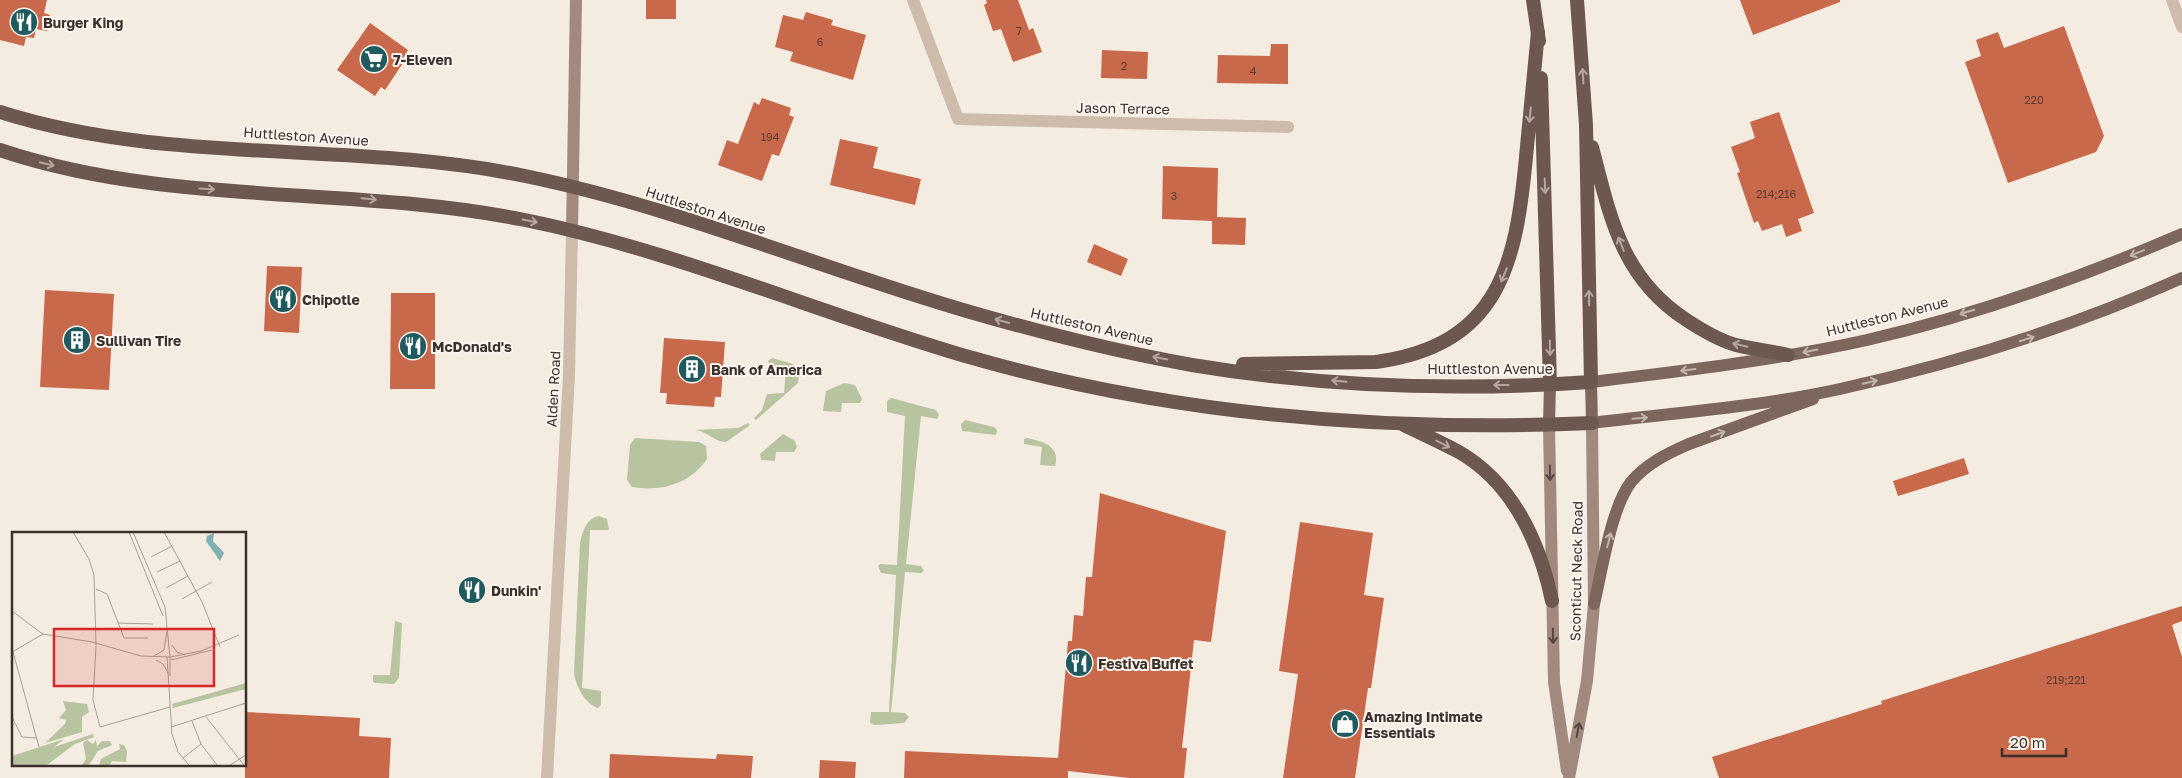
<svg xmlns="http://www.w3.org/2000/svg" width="2182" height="778" font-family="'Golos Text',sans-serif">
<rect width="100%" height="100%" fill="#f4ebe1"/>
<path fill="#b8c4a0" d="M772,358l21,6 6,11 -1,8 -42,37 -2,-2 8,-8 5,-16 17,-1 2,-25 -16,-2 -2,-5z
M844,383l11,2 7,14 -2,4h-18l-1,9 -18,-1 3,-20z
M891,398l45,12 3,5 -2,4 -16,-3 -15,148 15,2 3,5 -3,2 -16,-1 -14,140 14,1 4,4 -5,6 -30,2 -4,-2 1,-11h18l7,-137 -15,-2 -3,-7 2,-2 17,1 8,-149 -18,-4v-11z
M965,420l29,7 3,3 -1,5 -34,-4 -1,-7z
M748,423l2,2 -24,17c-12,0 -17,-10 -31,-12l43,-2z
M783,434l12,7 2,6 -3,5h-18l-1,9 -14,-1 -1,-6z
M635,438l64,4 7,4 1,13c-17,25 -46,33 -75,28l-5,-7 3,-35z
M1027,438c15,3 34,8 28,28l-15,-1 2,-18 -18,-3v-5z
M599,516l8,3 2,11h-19l-8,158 19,3v14l-3,3c-13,-4 -23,-23 -24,-36l6,-128c2,-11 6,-26 19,-28z
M395,621l7,2 -3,55 -5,6 -19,-1 -2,-1v-7h17z"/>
<path fill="#c8694b" d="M0,0h47l-3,13 6,2 -3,16 -11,-2 -2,9 -8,-1 -2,9 -24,-6z
M646,0h30v19h-30z
M986,0h32l11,30 4,-2 9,24 -29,10 -12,-33 -8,2 -9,-26 3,-2z
M1740,0h100v2l-87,33z
M806,12l27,8 -2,5 35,10 -13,45 -63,-19 3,-9 -18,-5 8,-32 20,5z
M370,23l38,27 -5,9 2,1 -20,30 -4,-3 -6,9 -38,-26z
M2064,26l40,110 -8,16 -88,31 -43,-121 16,-6 -5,-16 22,-8 6,16z
M1271,44h17v40l-71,-1 1,-28 52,1z
M1102,50l46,2 -1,27 -46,-1z
M762,98l29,10 -2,7 5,2 -15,39 -7,-2 -10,27 -44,-16 9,-25 11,4 16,-42 5,3z
M1779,112l35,101 -16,6 4,12 -16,6 -4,-13 -20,7 -4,-10 -4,2 -17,-50 3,-1 -9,-25 24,-9 -5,-16z
M840,139l38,8 -5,21 48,11 -6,26 -85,-20z
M1163,166l55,2 -1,49 29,1 -1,27 -33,-1v-23l-50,-2z
M1094,244l34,15 -7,17 -34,-14z
M267,266l35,1 -3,66 -35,-2z
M45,290l69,4 -5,96 -69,-3z
M391,293h44v96h-45z
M664,338l61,4 -4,55h-6l-1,10 -48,-3 1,-11h-7z
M1964,458l5,16 -71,22 -5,-15z
M1100,493l126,38 -15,111 -17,-2 -12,108h5l-3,30h-55l-61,-7v7h-164l1,-27 153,7 10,-117h4l2,-26 9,1 3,-39h6z
M1300,522l73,11 -9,62 20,3 -13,90h-3l-13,90h-72l15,-104 -19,-3z
M2182,606v15l-10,4 10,32v121h-463l-7,-21 170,-53 -1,-3z
M245,712l115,6 -1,18 32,2 -2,40h-144z
M610,754l106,5 1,-5 36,2 -2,22h-142z
M820,760l36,2 -1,16h-36z"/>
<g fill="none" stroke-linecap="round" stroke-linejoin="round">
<path stroke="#cdbbac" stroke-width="12" d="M913,0l45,119 330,8
M2172,0l10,27"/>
<path stroke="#cdbbac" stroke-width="12" d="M547,778l22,-403 3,-145"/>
<path stroke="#a18a7d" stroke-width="12" d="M572,230l4,-230
M1549,425l5,257 13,89
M1569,778l18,-97 7,-77 -2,-181"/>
<path stroke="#7d675c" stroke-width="12" d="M2182,234c-102,44 -206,81 -315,106 -90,20 -184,31 -276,42l1,41c83,-10 166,-16 248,-34 118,-26 232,-62 342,-111
M1549,425l1,-41
M1594,604c8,-33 17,-96 37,-122 15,-18 37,-29 58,-38l124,-45"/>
<path stroke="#6c584f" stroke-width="14" d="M1533,0l6,41
M1541,78l9,306
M0,112c169,54 352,28 525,64 152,31 296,93 445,136 73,21 148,40 222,53 131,22 267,26 399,17l-5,-257 -9,-125
M1592,147c18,69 29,130 93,172 15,10 33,21 51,26 16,4 35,6 52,10
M0,150c169,57 351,35 525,70 152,31 296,94 444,137 203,58 413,75 623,66
M1243,364l133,-2c123,-17 140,-97 150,-205 4,-41 8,-83 12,-125
M1404,425c18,9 37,17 55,27 54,31 81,91 93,149"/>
</g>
<defs><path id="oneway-shaft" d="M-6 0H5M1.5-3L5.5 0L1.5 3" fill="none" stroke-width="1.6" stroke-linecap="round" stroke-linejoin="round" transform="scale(1.25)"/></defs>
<g stroke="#b4a69e">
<use href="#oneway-shaft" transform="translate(1583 76) rotate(-93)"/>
<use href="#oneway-shaft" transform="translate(1530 115) rotate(96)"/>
<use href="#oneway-shaft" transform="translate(47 164) rotate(14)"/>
<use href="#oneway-shaft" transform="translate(1545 186) rotate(88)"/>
<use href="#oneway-shaft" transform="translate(207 189) rotate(3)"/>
<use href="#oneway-shaft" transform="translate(369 199) rotate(5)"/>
<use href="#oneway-shaft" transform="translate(530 221) rotate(11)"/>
<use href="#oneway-shaft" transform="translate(1621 244) rotate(-112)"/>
<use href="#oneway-shaft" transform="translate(1504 275) rotate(113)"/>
<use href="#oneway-shaft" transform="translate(1589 298) rotate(-91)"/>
<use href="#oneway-shaft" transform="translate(1002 321) rotate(-165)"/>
<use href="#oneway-shaft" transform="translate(1740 345) rotate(-167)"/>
<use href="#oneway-shaft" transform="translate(1550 348) rotate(89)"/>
<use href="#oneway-shaft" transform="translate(1160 358) rotate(-169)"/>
<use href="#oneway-shaft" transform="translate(1339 381) rotate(-175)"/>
<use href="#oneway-shaft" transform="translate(1501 385) rotate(-180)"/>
<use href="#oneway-shaft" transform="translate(1443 444) rotate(27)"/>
</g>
<g stroke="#c2b5ac">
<use href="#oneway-shaft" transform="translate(2137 253) rotate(157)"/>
<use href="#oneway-shaft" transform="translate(1967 312) rotate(163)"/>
<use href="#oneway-shaft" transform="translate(2027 339) rotate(-18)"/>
<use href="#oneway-shaft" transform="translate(1810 351) rotate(169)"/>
<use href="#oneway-shaft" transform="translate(1688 370) rotate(173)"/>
<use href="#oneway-shaft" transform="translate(1870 382) rotate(-14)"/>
<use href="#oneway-shaft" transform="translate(1640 418) rotate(-5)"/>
<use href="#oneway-shaft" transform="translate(1718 434) rotate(-19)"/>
<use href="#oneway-shaft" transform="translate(1609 540) rotate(-76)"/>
</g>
<g stroke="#544640">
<use href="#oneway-shaft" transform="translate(1550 473) rotate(89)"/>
<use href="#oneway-shaft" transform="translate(1553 636) rotate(89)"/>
<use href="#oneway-shaft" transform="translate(1578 730) rotate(-79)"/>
</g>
<defs>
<symbol id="restaurant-disc" viewBox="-11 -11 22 22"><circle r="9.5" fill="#1f5a5e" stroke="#fbf5ee"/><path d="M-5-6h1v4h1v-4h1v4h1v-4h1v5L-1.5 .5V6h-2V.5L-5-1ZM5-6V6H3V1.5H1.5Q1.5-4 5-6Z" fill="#fff"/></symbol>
<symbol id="supermarket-disc" viewBox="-11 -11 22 22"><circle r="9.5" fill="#1f5a5e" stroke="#fbf5ee"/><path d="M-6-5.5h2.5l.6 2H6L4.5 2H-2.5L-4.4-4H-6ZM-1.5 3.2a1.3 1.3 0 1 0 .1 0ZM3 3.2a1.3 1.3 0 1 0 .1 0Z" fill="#fff"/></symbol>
<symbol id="building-disc" viewBox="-11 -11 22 22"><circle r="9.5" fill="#1f5a5e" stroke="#fbf5ee"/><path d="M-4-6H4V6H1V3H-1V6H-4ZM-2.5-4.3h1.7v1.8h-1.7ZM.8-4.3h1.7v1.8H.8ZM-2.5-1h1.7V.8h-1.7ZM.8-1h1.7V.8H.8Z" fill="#fff"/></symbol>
<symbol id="shop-disc" viewBox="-11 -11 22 22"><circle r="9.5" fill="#1f5a5e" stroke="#fbf5ee"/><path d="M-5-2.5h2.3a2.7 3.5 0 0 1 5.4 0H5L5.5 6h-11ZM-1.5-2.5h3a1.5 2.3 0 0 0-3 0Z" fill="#fff"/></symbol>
</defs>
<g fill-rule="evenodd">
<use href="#restaurant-disc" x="8" y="6" width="32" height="32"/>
<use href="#supermarket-disc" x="358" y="43" width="32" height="32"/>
<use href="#restaurant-disc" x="267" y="283" width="32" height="32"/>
<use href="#building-disc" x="61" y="324" width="32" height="32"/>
<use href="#restaurant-disc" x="397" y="330" width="32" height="32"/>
<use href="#building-disc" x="676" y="353" width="32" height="32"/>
<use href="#restaurant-disc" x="456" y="574" width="32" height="32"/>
<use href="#restaurant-disc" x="1063" y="647" width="32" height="32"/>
<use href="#shop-disc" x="1329" y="708" width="32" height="32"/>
</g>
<g text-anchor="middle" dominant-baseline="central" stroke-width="4" stroke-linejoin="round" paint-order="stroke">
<g font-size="11" fill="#5e3e33">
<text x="1019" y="30">7</text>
<text x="820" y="41">6</text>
<text x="1124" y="65">2</text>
<text x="1253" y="70">4</text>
<text x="2034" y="99">220</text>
<text x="770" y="136">194</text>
<text x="1776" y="193">214;216</text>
<text x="1174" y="195">3</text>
<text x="2066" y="679">219;221</text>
</g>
<g font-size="14" font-weight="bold" fill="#3b302b" stroke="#fbf5ee" text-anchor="start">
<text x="43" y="22">Burger King</text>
<text x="393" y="59">7-Eleven</text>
<text x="302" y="299">Chipotle</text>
<text x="96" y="340">Sullivan Tire</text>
<text x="432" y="346">McDonald's</text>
<text x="711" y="369">Bank of America</text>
<text x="491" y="590">Dunkin'</text>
<text x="1098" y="663">Festiva Buffet</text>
<text x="1364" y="716">Amazing Intimate<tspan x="1364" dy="16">Essentials</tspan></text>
</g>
<g font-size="14" fill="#3b302b" stroke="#fbf5ee">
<text transform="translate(1123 108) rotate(1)">Jason Terrace</text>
<text transform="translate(306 136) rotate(4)">Huttleston Avenue</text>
<text transform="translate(706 210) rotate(18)">Huttleston Avenue</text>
<text transform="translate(1887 316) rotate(-14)">Huttleston Avenue</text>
<text transform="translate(1092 326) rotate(13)">Huttleston Avenue</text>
<text x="1490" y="368">Huttleston Avenue</text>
<text transform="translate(553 389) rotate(-87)">Alden Road</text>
<text transform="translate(1576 571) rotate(-89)">Sconticut Neck Road</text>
</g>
</g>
<g transform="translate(12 532)">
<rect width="234" height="234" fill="#f4ebe1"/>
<path d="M234,151v6l-73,19 -1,-4zM51,169l24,3 2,8 -7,5v15l-37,11 20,-19 1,-4 -7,-2 7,-8zM81,202l1,3 -19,7 -28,21h-35v-9l52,-17 -10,8zM75,208l6,4 3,-4 1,6 5,-5h8l2,4 -14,6 -9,14h-7l4,-6 -3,-16zM107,212l5,1 3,6 -1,11 -14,-1 -2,4h-11l2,-6 19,-10z" fill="#b8c4a0"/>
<path d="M202,1l-1,8 11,12 -4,8 -14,-20 1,-5z" fill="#7fb0b2"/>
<path fill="none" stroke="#aaa098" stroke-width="1" d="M61,0l16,27 5,16 2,70M117,0l34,84M152,0l38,70 18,45M139,25l21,-11M145,40l23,-11M154,56l22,-12M84,57l11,5 17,44h24M170,67l30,-17M0,79l32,24M106,91l35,1M31,102l49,8 49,14 29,1 -5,-50 -32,-75M160,113l5,7 8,3M84,114l-3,54 7,27 70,-20M0,120l31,-18M1,120l26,95M142,124l10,-6 3,-19M155,125l5,77 6,18 11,13M144,128l7,4 5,9M159,128l41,-10M158,144v-19l31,-6 38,-16M0,185l10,20 14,1M194,185l38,48M180,189l9,23 16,21M159,195l75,-24M171,226l18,-14M218,233l16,-10"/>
<path fill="#d62828" fill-opacity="0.15" stroke="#d62828" stroke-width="2.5" d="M42,97h160v57h-160z"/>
<rect width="234" height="234" fill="none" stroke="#3b302b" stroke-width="2.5"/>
</g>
<path d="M2002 748v8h64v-8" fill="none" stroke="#3b302b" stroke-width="2.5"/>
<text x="2010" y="748" font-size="15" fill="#3b302b" stroke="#fbf5ee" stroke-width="4" paint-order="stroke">20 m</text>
</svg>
